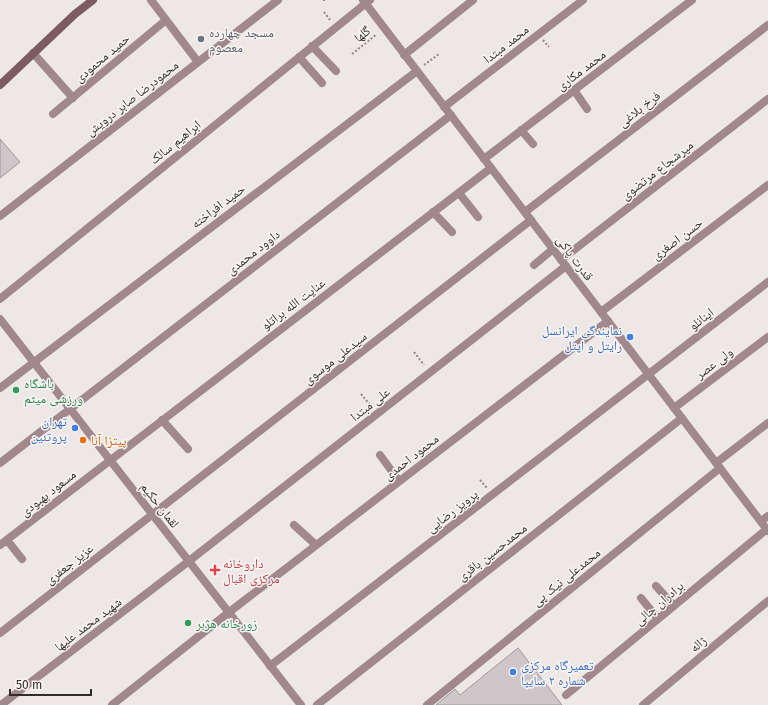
<svg xmlns="http://www.w3.org/2000/svg" width="768" height="705" font-family="'Fira Sans','Noto Naskh Arabic',sans-serif">
<rect width="100%" height="100%" fill="#ede8e6"/>
<path fill="#cdc7c9" stroke="#9c9799" d="M0,139l20,23 -20,16z
M518,648l44,57h-126l19,-16 5,6z"/>
<g fill="none" stroke-linecap="round" stroke-linejoin="round">
<path stroke="#8c8887" stroke-width="2" stroke-dasharray="2 2" stroke-linecap="butt" d="M323,0h2
M324,12l6,8
M543,40l6,7
M352,54l25,-20
M424,65l15,-11
M414,352l10,13
M361,394l10,12
M480,480l7,8"/>
<path stroke="#a1888d" stroke-width="8" d="M151,0l47,62
M312,46l24,25
M33,53l40,45
M404,55l69,-55
M299,57l23,26
M574,90l13,19
M444,107l139,-107
M53,114l113,-94
M521,130l12,14
M484,159l208,-159
M459,193l19,24
M433,212l19,20
M525,212l243,-187
M0,216l278,-216
M561,260l207,-161
M534,265l19,-16
M0,299l370,-299
M601,312l167,-127
M0,388l417,-317
M674,408l94,-71
M162,420l26,29
M380,455l19,26
M0,463l451,-348
M716,463l52,-40
M761,521l7,-5
M294,525l22,20
M7,540l15,19
M0,545l491,-377
M656,586l18,20
M641,598l17,21
M0,633l531,-413
M270,666l498,-384
M566,695l201,-166
M1,705l188,-144 377,-295
M112,705l116,-92 380,-292
M317,705l365,-287
M427,705l293,-237
M643,705l125,-104"/>
<path stroke="#a1888d" stroke-width="8" d="M363,0l405,531
M0,319l301,386"/>
<path stroke="#7c5b62" stroke-width="8" d="M0,85l75,-71 18,-14"/>
</g>
<circle fill="#6b7280" stroke="#faf5f4" stroke-width="1.5" cx="201" cy="39" r="4"/>
<g fill="#3f7fe0" stroke="#faf5f4" stroke-width="1.5">
<circle cx="630" cy="337" r="4"/>
<circle cx="75" cy="428" r="4"/>
<circle cx="513" cy="672" r="4"/>
</g>
<g fill="#2e9e5b" stroke="#faf5f4" stroke-width="1.5">
<circle cx="16" cy="390" r="4"/>
<circle cx="188" cy="623" r="4"/>
</g>
<circle fill="#e8710a" stroke="#faf5f4" stroke-width="1.5" cx="83" cy="440" r="4"/>
<path fill="#e0444e" stroke="#faf5f4" stroke-width="1.5" d="M213 564h4v4h4v4h-4v4h-4v-4h-4v-4h4z"/>
<g text-anchor="middle" dominant-baseline="central" stroke-width="3" stroke-linejoin="round" paint-order="stroke">
<g font-size="13" fill="#5b616d" stroke="#faf5f4" text-anchor="start">
<text x="209" y="32">مسجد چهارده<tspan x="209" dy="15">معصوم</tspan></text>
</g>
<g font-size="13" fill="#2f2d2c" stroke="#faf5f4">
<text transform="translate(362 34) rotate(-38)">گلها</text>
<text transform="translate(506 44) rotate(-38)">محمد مبتدا</text>
<text transform="translate(102 58) rotate(-40)">حمید محمودی</text>
<text transform="translate(581 70) rotate(-37)">محمد مکاری</text>
<text transform="translate(132 98) rotate(-38)">محمودرضا صابر درویش</text>
<text transform="translate(639 109) rotate(-38)">فرخ بلاغی</text>
<text transform="translate(175 142) rotate(-39)">ابراهیم سالک</text>
<text transform="translate(657 170) rotate(-38)">میرشجاع مرتضوی</text>
<text transform="translate(218 206) rotate(-37)">حمید افراخته</text>
<text transform="translate(677 239) rotate(-37)">حسن اصغری</text>
<text transform="translate(253 252) rotate(-38)">داوود محمدی</text>
<text transform="translate(575 258) rotate(53)">قدرت پاکی</text>
<text transform="translate(293 304) rotate(-37)">عنایت الله براتلو</text>
<text transform="translate(701 319) rotate(-38)">اینانلو</text>
<text transform="translate(335 358) rotate(-38)">سیدعلی موسوی</text>
<text transform="translate(714 363) rotate(-37)">ولی عصر</text>
<text transform="translate(370 404) rotate(-38)">علی مبتدا</text>
<text transform="translate(411 457) rotate(-38)">محمود احمدی</text>
<text transform="translate(48 493) rotate(-38)">مسعود بهبودی</text>
<text transform="translate(160 505) rotate(52)">لقمان حکیم</text>
<text transform="translate(452 511) rotate(-38)">پرویز رضایی</text>
<text transform="translate(492 552) rotate(-38)">محمدحسین باقری</text>
<text transform="translate(69 564) rotate(-38)">عزیز جعفری</text>
<text transform="translate(566 577) rotate(-39)">محمدعلی نیک پی</text>
<text transform="translate(659 603) rotate(-40)">برادران چالی</text>
<text transform="translate(88 624) rotate(-37)">شهید محمد علیها</text>
<text transform="translate(698 644) rotate(-40)">ژاله</text>
</g>
<g font-size="13" fill="#366cbe" stroke="#faf5f4" text-anchor="end">
<text x="622" y="330">نمایندگی ایرانسل<tspan x="622" dy="15">رایتل و اپتل</tspan></text>
<text x="67" y="421">تهران<tspan x="67" dy="15">پروتئین</tspan></text>
<text x="521" y="665" text-anchor="start">تعمیرگاه مرکزی<tspan x="521" dy="15">شماره ۲ سایپا</tspan></text>
</g>
<g font-size="13" fill="#27864d" stroke="#faf5f4" text-anchor="start">
<text x="24" y="383">باشگاه<tspan x="24" dy="15">ورزشی میثم</tspan></text>
<text x="196" y="623">زورخانه هژبر</text>
</g>
<g font-size="13" fill="#c56008" stroke="#faf5f4" text-anchor="start">
<text x="91" y="440">پیتزا آنا</text>
</g>
<g font-size="13" fill="#be3a42" stroke="#faf5f4" text-anchor="start">
<text x="223" y="563">داروخانه<tspan x="223" dy="15">مرکزی اقبال</tspan></text>
</g>
</g>
<path d="M10 689v6h81v-6" fill="none" stroke="#2f2d2c" stroke-width="2"/>
<text x="16" y="689" font-size="12" fill="#2f2d2c" stroke="#faf5f4" stroke-width="3" paint-order="stroke">50 m</text>
</svg>
